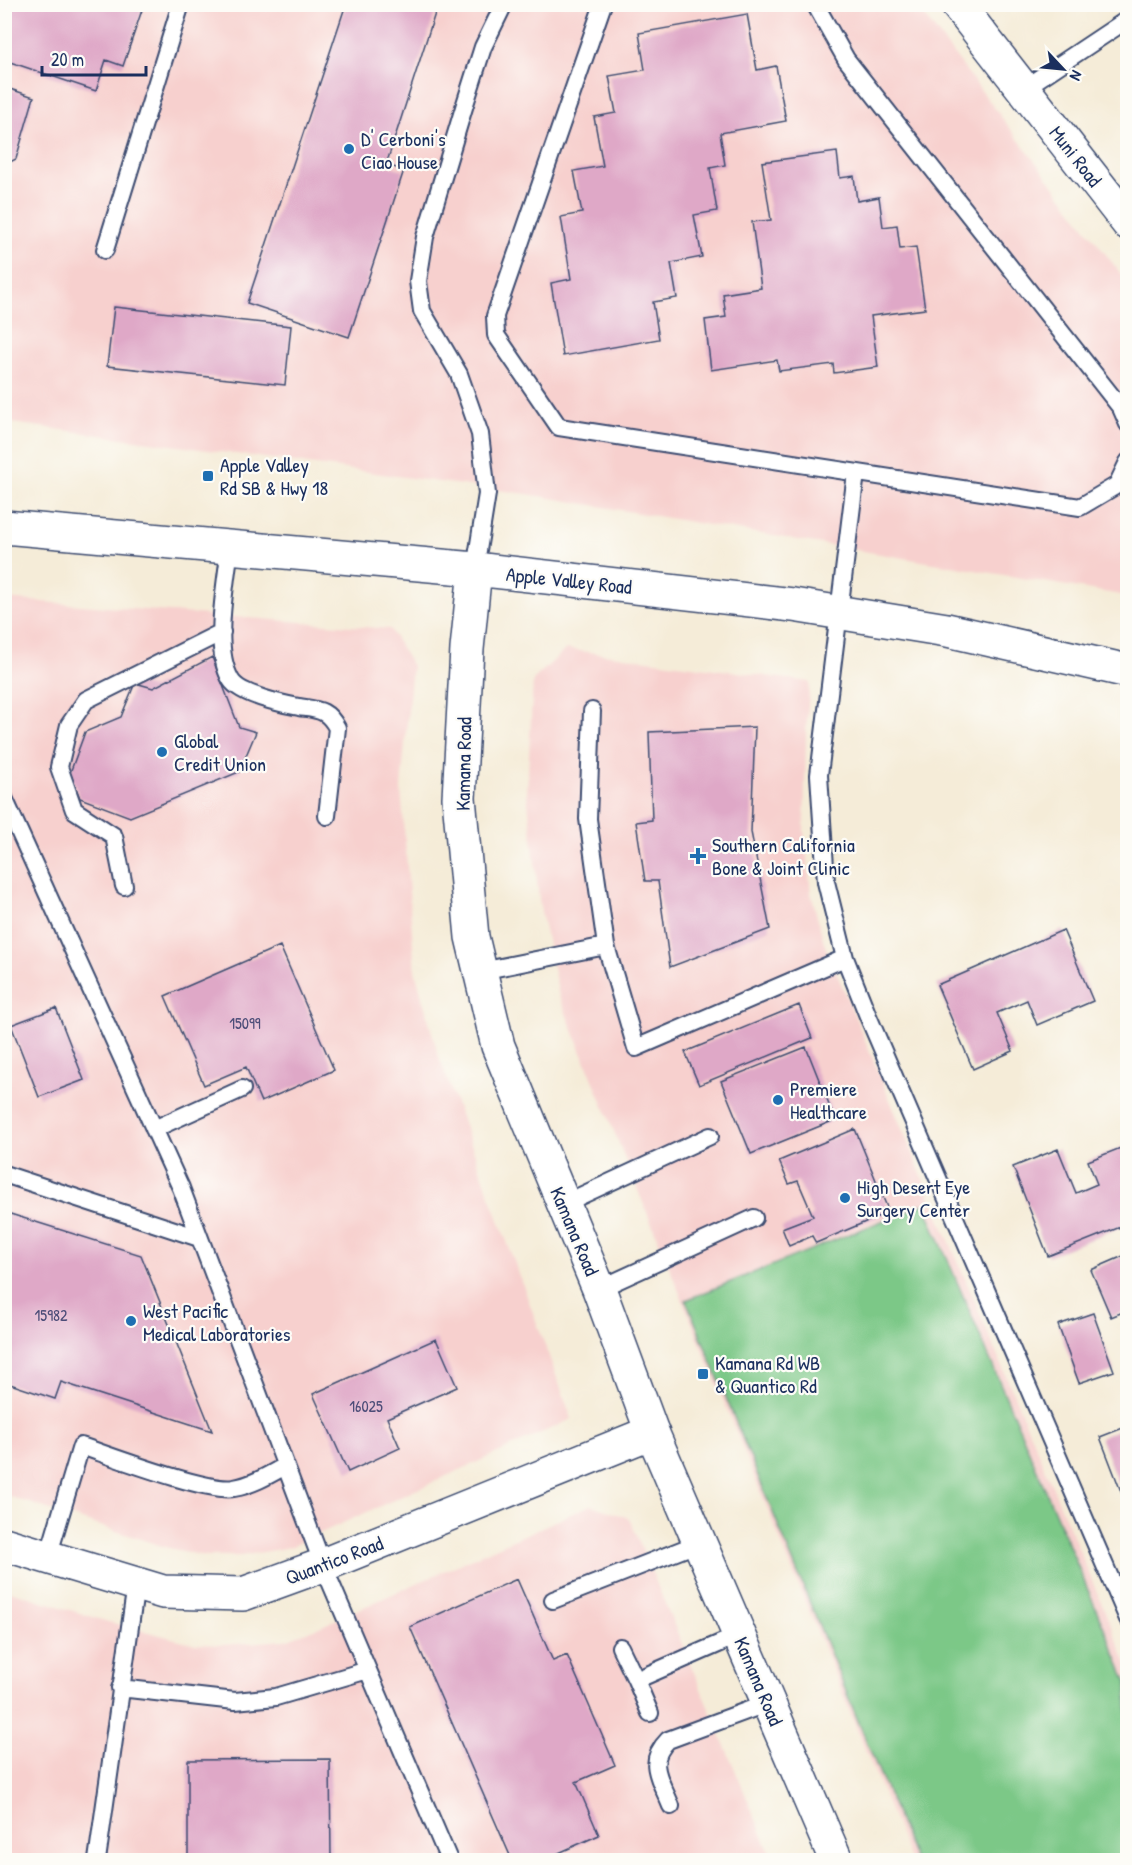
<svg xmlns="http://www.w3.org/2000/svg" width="1132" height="1865" font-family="'Patrick Hand',sans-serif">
<rect width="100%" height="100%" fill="#fdfcf7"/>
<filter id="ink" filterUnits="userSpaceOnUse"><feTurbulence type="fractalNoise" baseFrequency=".0167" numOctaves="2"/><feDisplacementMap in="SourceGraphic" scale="12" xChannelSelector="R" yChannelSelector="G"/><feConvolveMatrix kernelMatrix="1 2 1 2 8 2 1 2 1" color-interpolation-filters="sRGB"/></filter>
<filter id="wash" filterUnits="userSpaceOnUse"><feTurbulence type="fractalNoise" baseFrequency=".008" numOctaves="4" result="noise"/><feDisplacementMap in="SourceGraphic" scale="24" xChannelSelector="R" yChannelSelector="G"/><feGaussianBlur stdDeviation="1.35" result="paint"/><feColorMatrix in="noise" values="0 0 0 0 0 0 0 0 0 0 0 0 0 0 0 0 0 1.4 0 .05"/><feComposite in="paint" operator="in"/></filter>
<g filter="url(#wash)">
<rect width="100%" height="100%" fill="#f5ecd8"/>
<path fill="#f7d0ce" d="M4,5h912l211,277v314l-600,-102 -522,-72z
M4,599l386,30 22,37 -11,122 14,183 23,83 134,365 -282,128 -49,9h-37l-39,-9 -160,-52z
M566,649l244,33 -4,49 -2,100 7,62 13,50 303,721v196h-217l-351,-864 -19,-89 -13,-114 6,-113z
M591,1505l38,13 144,342h-768l-1,-271 101,32 90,23 30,1 60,-5 30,-11z"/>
<path fill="#7bc887" stroke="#4b7c72" stroke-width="1.5" d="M924,1204l203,478v178h-212l-229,-560z"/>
<g id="blocks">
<path fill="#dfa8c7" d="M4,4h123l15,6 -19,56 -17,-6 -10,31 -92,-31z
M346,4h92l-52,161 18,5 -55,167 -102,-34z
M747,14l10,56 19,-4 10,55 -66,12 5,32 -15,3 7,43 -23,4 8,42 -31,6 6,35 -24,4 6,37 -96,17 -12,-73 20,-4 -10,-62 21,-4 -8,-42 29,-5 -9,-49 22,-4 -7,-37 36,-6 -6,-37z
M4,87l30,10 -18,62 -12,6z
M837,152l3,26 14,-2 3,25 22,-4 4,30 14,-2 3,24 16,-2 9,62 -54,7 7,51 -44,6 -1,-9 -54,7 -2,-11 -66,10 -6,-50 21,-3 -3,-23 38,-6 -9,-66 19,-2 -9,-58z
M114,307l177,19 -6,59 -178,-19z
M212,657l27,70 17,5 -17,40 -109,45 -50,-19 -10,-25 15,-41 36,-15 14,-34 18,5z
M755,727l-4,105 19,97 -100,38 -12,-86h-13l-9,-59 16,-2 -3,-88z
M1063,930l30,71 -56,24 -10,-25 -30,13 16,38 -40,18 -36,-84z
M280,946l54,124 -73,32 -15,-35 -42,18 -39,-89z
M799,1005l13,33 -113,47 -14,-33z
M56,1008l28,72 -45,17 -28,-72z
M806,1047l29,73 -84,34 -30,-73z
M855,1129l34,83 -73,31 -4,-7 -23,10 -7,-18 31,-12 -15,-35 -9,3 -10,-23z
M1128,1145v79l-80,32 -35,-89 45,-18 18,44 21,-9 -9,-23z
M4,1212l137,43 71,176 -151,-49 -6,17 -51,-17z
M1128,1254v56l-17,7 -20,-47z
M1093,1313l21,58 -35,12 -21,-58z
M436,1339l21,48 -70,31 13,30 -52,24 -35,-78z
M1128,1426v81h-1l-27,-70z
M517,1579l36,82 14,-6 48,110 -39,17 23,53 -56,25h-31l-102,-233z
M330,1759l1,101h-143v-100z"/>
</g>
</g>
<g filter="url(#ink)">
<use href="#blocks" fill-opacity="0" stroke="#3c4b70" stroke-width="1.5"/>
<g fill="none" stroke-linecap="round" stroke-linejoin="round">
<defs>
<path id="service" d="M603,4l-108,312 1,19 63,92 521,80 37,-22 11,-23
M815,4l31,55 275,349 7,16
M1023,89l105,-70
M105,250l76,-246
M856,473l-37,302 7,107 19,76 23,58 260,603
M230,547c-4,37 -18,101 1,133 9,15 52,24 68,27 19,3 28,2 38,21l-10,88
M475,569l12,-75 -7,-60 -21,-60 -37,-63 -4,-30 7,-44 40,-133 18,-57 21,-43
M4,798l177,390 142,377 126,295
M124,886l-10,-50 -40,-26 -15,-43 10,-42 17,-25 136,-68
M606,946l30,102 209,-90
M481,971l125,-25 -18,-127 4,-108
M154,1129l88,-40
M4,1174l195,64
M563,1204l147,-68
M599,1289l155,-71
M48,1557l33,-111c30,10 127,47 153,42 18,-3 35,-13 51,-22
M553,1600l146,-57
M620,1647l16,33 103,-45
M636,1680l14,33
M120,1688l115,13 41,-4 92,-27
M671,1806c-10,-26 -26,-43 -3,-66l100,-37
M97,1860l39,-276"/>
<path id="minor" d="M957,4l171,219
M4,1544l159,48 80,2 80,-29 329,-133"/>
<path id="tertiary" d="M4,527l471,42 318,36 154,25 181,41
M475,569l-8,80 -8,149 13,139 26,109 101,243 53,143 184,428"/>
</defs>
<use href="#service" stroke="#3c4b70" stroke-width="20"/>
<use href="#minor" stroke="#3c4b70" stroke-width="36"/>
<use href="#tertiary" stroke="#3c4b70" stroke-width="36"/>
<use href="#service" stroke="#fff" stroke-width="16"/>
<use href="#minor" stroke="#fff" stroke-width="33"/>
<use href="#tertiary" stroke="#fff" stroke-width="33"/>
</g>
</g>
<g fill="#1f6fb2" stroke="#fdfcf7" stroke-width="2">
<circle cx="349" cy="149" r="6"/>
<rect x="202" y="470" width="12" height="12" rx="3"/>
<circle cx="162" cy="752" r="6"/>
<path d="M695 847h6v6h6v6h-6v6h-6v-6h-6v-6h6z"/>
<circle cx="778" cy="1100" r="6"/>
<circle cx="845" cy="1198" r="6"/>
<circle cx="131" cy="1321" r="6"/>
<rect x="697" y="1368" width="12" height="12" rx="3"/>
</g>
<g text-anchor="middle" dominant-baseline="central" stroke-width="4.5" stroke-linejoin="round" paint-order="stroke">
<g font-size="16" fill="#4c4d78">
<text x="245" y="1023">15099</text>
<text x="51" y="1315">15982</text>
<text x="366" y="1406">16025</text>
</g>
<g font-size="20" fill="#1b2f5e" stroke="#fdfcf7" text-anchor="start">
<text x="361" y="138">D' Cerboni's<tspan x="361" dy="23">Ciao House</tspan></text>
<text x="220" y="464">Apple Valley<tspan x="220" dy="23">Rd SB &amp; Hwy 18</tspan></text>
<text x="174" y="740">Global<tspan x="174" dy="23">Credit Union</tspan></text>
<text x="712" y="844">Southern California<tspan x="712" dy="23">Bone &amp; Joint Clinic</tspan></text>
<text x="790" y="1088">Premiere<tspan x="790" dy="23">Healthcare</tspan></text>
<text x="857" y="1186">High Desert Eye<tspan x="857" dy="23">Surgery Center</tspan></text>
<text x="143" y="1310">West Pacific<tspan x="143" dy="23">Medical Laboratories</tspan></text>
<text x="715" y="1362">Kamana Rd WB<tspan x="715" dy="23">&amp; Quantico Rd</tspan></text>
</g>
<g font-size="20" fill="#1b2f5e" stroke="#fdfcf7">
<text transform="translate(1076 156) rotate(52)">Muni Road</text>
<text transform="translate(569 580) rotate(6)">Apple Valley Road</text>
<text transform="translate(463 764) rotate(-89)">Kamana Road</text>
<text transform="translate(575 1231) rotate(67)">Kamana Road</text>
<text transform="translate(334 1560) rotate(-21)">Quantico Road</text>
<text transform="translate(759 1681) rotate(67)">Kamana Road</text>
</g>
</g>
<rect width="1132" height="1865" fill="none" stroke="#fdfcf7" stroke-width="24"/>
<g transform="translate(1063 69) rotate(116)" stroke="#fdfcf7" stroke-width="4.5" paint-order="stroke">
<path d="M0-4.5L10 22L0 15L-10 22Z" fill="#1b2f5e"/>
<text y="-9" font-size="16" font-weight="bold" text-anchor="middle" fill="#1b2f5e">N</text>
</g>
<path d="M42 66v9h104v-9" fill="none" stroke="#1b2f5e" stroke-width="3"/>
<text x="51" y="66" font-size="18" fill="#1b2f5e" stroke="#fdfcf7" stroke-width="4.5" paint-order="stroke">20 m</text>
</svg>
